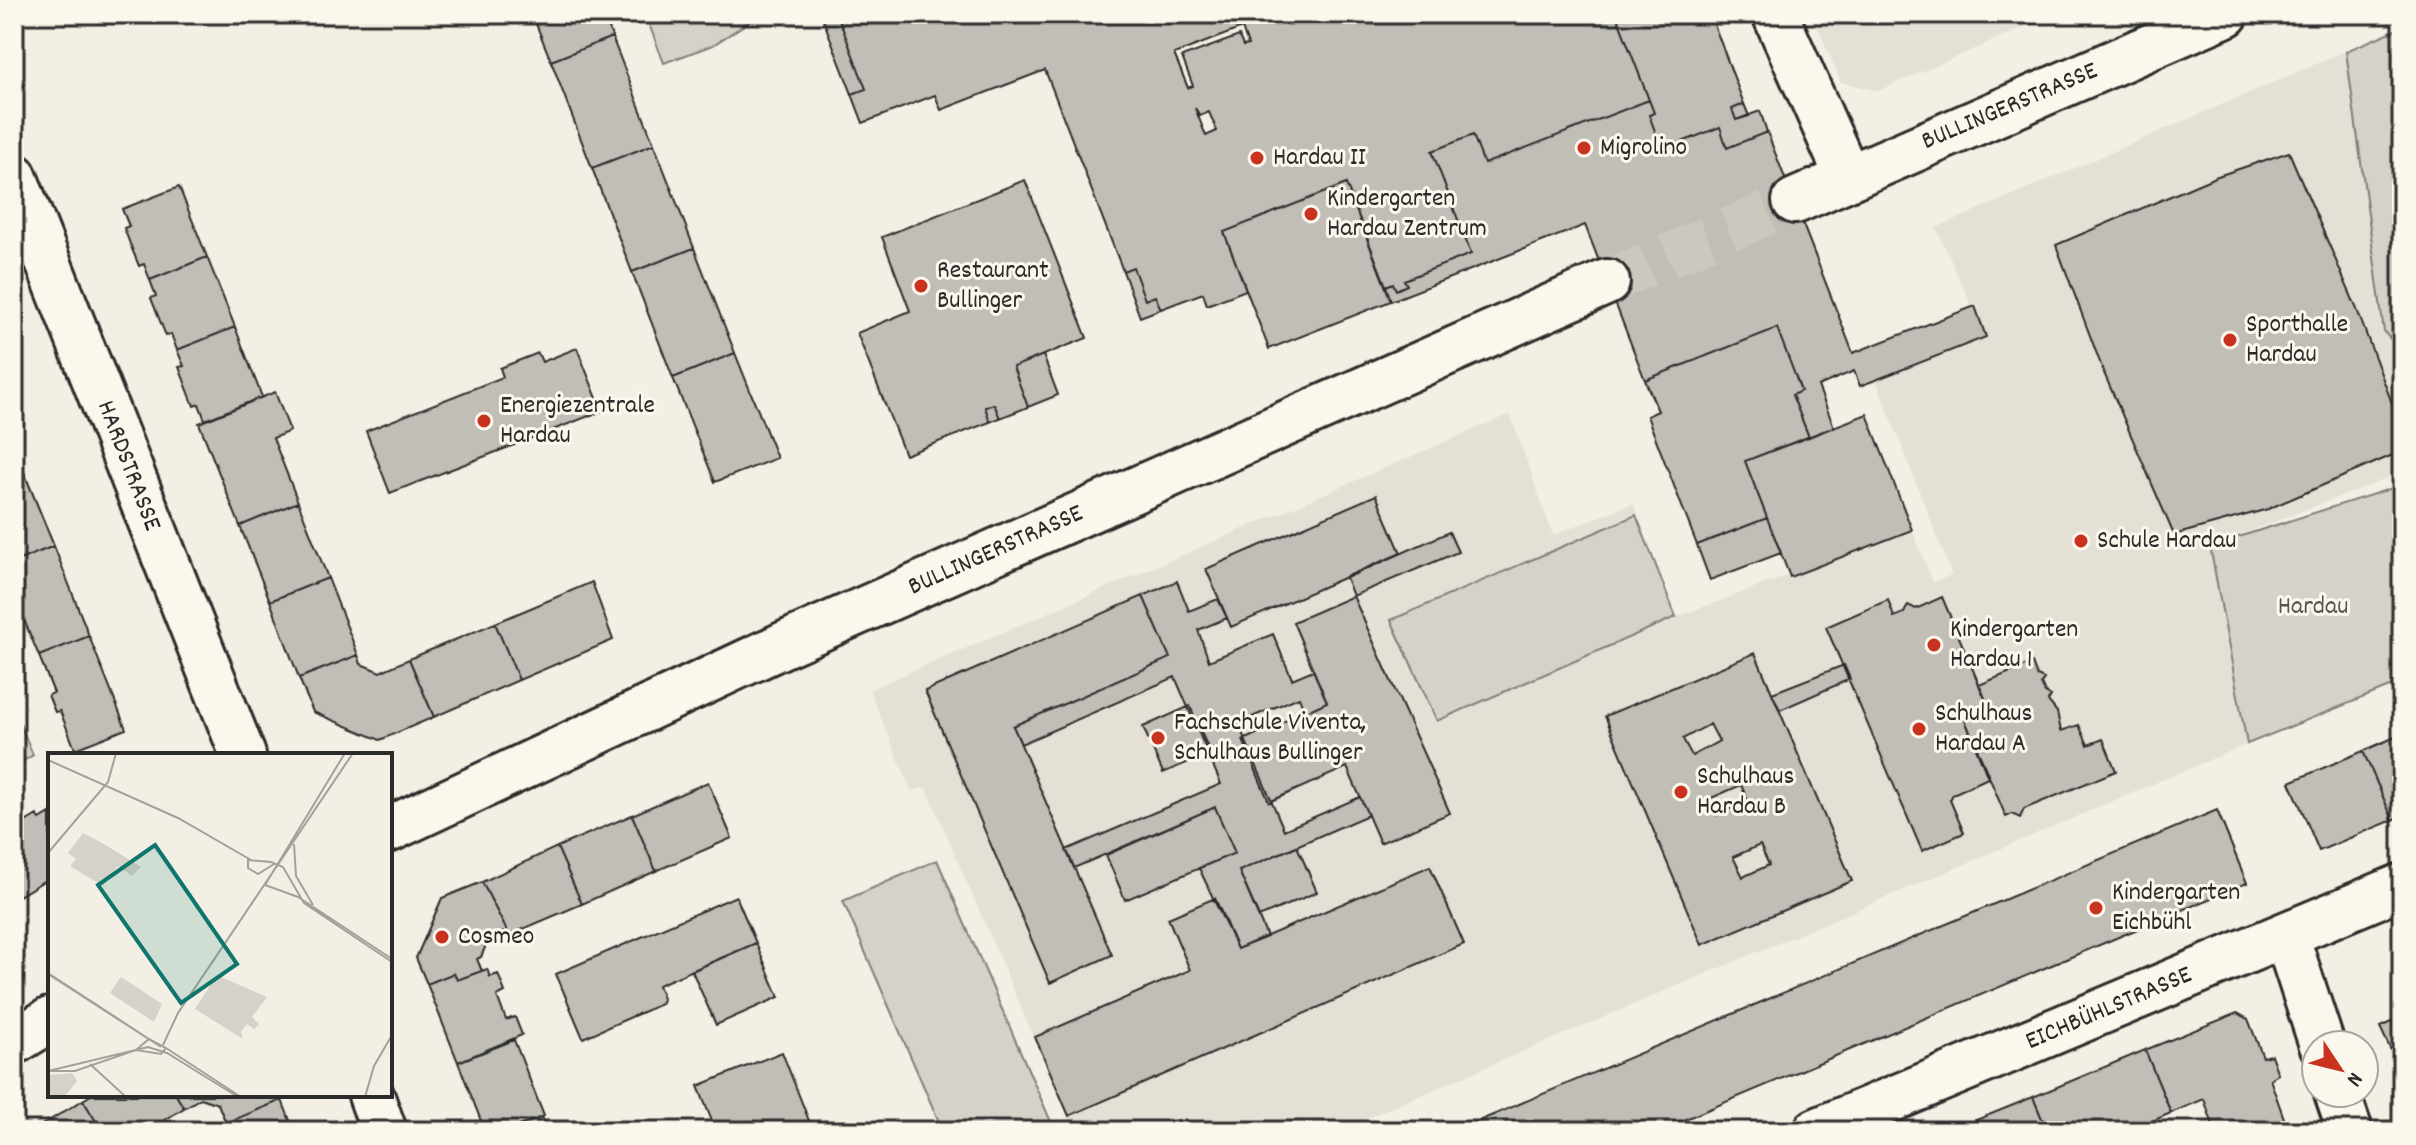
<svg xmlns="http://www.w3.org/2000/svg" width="2416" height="1145" font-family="Dekko,sans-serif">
<rect width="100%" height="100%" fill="#f3efe4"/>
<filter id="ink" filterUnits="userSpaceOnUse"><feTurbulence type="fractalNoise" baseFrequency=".0125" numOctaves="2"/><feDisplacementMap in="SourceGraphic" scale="16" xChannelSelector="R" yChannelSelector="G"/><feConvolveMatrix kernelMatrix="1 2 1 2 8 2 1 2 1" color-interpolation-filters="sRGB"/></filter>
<g filter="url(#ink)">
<path fill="#e4e0d6" d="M1812,14h243l-177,77 -37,-9z
M2346,51l38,281 18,19v122l-192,73 37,198 -911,387h-262l-148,-344 -14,4 -43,-101 641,-276 43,121 80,-32 43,114 236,-87 21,52 19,-7 -76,-195 110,-43 -50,-109z"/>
<path fill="#d5d2c9" stroke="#807e7a" stroke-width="2" d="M645,14h116l-48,31 -49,18z
M2402,27v324l-18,-19 -38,-281z
M2402,485v197l-155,62 -37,-198z
M1636,515l40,102 -239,104 -46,-101z
M14,709l19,46 -19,12z
M937,860l118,271h-112l-100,-230z"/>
<path fill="#c0beb6" stroke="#2b2b2b" stroke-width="2" fill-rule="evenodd" d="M532,14h72l8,23 -61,24z
M821,14h16l29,75 -14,5z
M837,14h779l33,86 -165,64 -11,-29 -41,16 39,103 -67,26 3,5 -11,5 -3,-7 -7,3 -40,-102 -122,48 22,58 -39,15 -4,-12 -42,16 -6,-13 -10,4 -12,-33 -10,4 -78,-201 -104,40 -6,-15 -72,28 -11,-29 14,-5z
M1616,14h94l34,90 -12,5 4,11 24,-9 7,21 -40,16 -7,-21 -58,23 -13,-35 5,-2z
M1242,28l6,17 -5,1 -4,-10 -57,21 11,29 -5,2 -14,-34z
M612,37l42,107 -62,24 -41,-107z
M1649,100l5,13 -5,2 13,35 58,-23 7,21 40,-16 86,221 122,-47 11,31 -126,49 -6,-15 -36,15 16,41 -25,10 -17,-42 9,-4 -24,-63 -132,52 -60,-155 -194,76 -5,-15 7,-3 3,7 11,-5 -3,-5 67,-26 -39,-103 41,-16 11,29z
M1744,104l5,12 -13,4 -4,-11z
M1195,108l5,8 9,-4 8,19 -11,5z
M654,144l40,104 -62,24 -40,-104z
M2289,152l67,155 46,123v21l-134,58 -94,26 -70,-162 -48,-128 159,-68z
M1025,180l62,158 -74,29 15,40 -28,11 -6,-14 -9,3 5,15 -85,33 -48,-122 53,-22 -28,-74z
M1346,184l45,117 -122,48 -45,-117z
M179,187l28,70 -57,23 -6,-16 -5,2 -9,-22 -6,-16 5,-2 -7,-17z
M694,248l41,105 -62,25 -41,-106z
M207,257l28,70 -58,23 -6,-16 -5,2 -15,-38 5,-2 -6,-16z
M1133,267l12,33 10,-4 6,13 -21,8 -17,-46z
M235,327l27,70 -57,23 -6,-16 -5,2 -15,-39 5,-1 -7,-16z
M1777,328l24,63 -9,4 17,42 -64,24 22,57 -70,27 -50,-129 11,-5 -13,-31z
M577,348l25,63 -212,82 -24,-62 137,-54 -3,-9 38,-15 4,9z
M735,353l42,105 -62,24 -42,-104z
M1043,355l15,40 -30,12 -15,-40z
M275,392l15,39 -17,7 25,64 -58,24 -41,-103z
M994,404l6,14 -10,4 -5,-15z
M1867,414l45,116 -122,47 -45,-116z
M17,455l37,91 -40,16v-106z
M1376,495l25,58 -170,74 -25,-58z
M298,502l30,76 -58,23 -30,-75z
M1767,518l14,35 -71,27 -13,-35z
M1449,532l9,20 -105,44 -7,-18z
M54,546l35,90 -50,20 -15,-36 -5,2 -5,-13 4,-7 -4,-9v-31z
M328,578l30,77 -59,23 -29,-77z
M1177,581l12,30 29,-12 9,19 -29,12 11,31 64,-27 19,45 21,-9 14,32 -22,10 -6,-15 -61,26 46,107 76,-33 8,18 -129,56 28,66 -30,12 -38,-81 36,-15 -20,-46 -141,61 -8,-18 155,-66 -46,-107 -154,67 -8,-18 157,-68 -27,-62z
M592,582l21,58 -94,40 -24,-57z
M1143,596l27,62 -157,68 99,229 -62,28 -125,-292z
M1353,596l97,217 -70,30 -33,-76 -78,35 -26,-62 84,-38 -34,-80z
M1942,597l48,113 -25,10 23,58 -35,16 -3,6 14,33 -42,18 -96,-224 62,-27 6,17 10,-4 4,-8 8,4z
M495,623l24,57 -85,37 -25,-58z
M89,636l37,93 -51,20 -15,-38 -5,1 -7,-17 6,-2 -15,-37z
M1755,653l97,228 -150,64 -97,-229zM1710,724l9,17 -27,15 -9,-17zM1741,785l7,16 -32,14 -7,-16zM1760,845l9,20 -26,12 -10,-20z
M358,655l3,9 19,8 29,-13 25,58 -54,23 -67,-28 -14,-34z
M2032,663l5,13 7,3 -3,5 4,9 6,3 -3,5 9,11 4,19 18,-6 9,20 15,-6 13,32 -92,38 -4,9 -8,-4 -6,3 -41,-97 25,-10 -11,-25z
M1844,665l6,14 -70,31 -8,-17z
M1190,706l20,47 -47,20 -20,-46z
M2402,734v82l-9,4 -30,-69z
M2363,751l30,69 -74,31 -29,-69z
M708,782l24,56 -76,33 -24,-56z
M1215,807l20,46 -110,47 -19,-45z
M2217,810l30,73 -590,248h-202z
M50,813v64l-31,19 -5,-9v-51l11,-7 -3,-5 15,-9 3,4z
M632,815l24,56 -74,33 -25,-57z
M1297,846l20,46 -58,25 -20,-46z
M557,847l25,57 -73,31 -27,-53z
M1430,866l34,78 -395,172 -34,-79 155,-67 -22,-52 47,-20 22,51z
M482,882l25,49 -18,7 -8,19 -4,2 5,12 -25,9 -3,-7 -27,11 -11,-26 26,-60z
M736,896l20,47 -98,42 5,14 -2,5 -78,34 -27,-64z
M756,943l23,54 -63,28 -24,-54z
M487,969l3,8 8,-3 7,18 -8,4 9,24 9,-3 7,18 -64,27 -31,-78 27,-11 3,7z
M2237,1013l11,6 15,38 8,-2 7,19 -8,5 16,45 -22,7h-49l-11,-32 -33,14 -26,-63z
M2402,1017v57l-22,-47z
M514,1040l30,76 -37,15h-22l-27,-69z
M2145,1050l26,63 -42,18h-82l-14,-34z
M782,1052l31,79h-97l-18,-45z
M91,1095h85l8,13 -37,23h-45l-19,-31z
M176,1095h104l2,5 -56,23 -8,-19 -17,-6 -17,10z
M2033,1097l14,34h-92l-1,-2z
M83,1100l19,31h-70z
M282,1100l12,31h-65l-3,-8z
M542,1117l5,14h-40z
M2286,1124l2,7h-24z"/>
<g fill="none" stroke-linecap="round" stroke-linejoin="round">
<path stroke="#cbc8bf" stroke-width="44" stroke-dasharray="44 22" stroke-linecap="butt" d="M1607,282l188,-81"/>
<defs>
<path id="minor" d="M1775,14l73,164
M1795,201l431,-187
M390,829l393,-184 824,-363
M2286,935l36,110
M14,1042l36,-22
M2337,1093l13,38
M1816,1131l586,-245"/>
<path id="major" d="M14,176l229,579
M371,1095l13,36"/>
</defs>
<use href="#minor" stroke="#2b2b2b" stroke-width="50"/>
<use href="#major" stroke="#2b2b2b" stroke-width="50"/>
<use href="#minor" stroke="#fbf7ec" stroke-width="44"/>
<use href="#major" stroke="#fbf7ec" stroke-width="44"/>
</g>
</g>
<g fill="#c8321e" stroke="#fbf7ec" stroke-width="3">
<circle cx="1584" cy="148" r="8"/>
<circle cx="1257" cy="158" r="8"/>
<circle cx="1311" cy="214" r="8"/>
<circle cx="921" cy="286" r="8"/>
<circle cx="2230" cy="340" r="8"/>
<circle cx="484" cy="421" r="8"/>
<circle cx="2081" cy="541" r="8"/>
<circle cx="1934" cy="645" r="8"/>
<circle cx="1919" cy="729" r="8"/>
<circle cx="1158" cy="738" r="8"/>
<circle cx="1681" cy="792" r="8"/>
<circle cx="2096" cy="908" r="8"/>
<circle cx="442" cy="937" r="8"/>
</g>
<g text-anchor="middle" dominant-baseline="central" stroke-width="6" stroke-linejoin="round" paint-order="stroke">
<g font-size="26" fill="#2b2b2b" stroke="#fbf7ec">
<text transform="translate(2010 107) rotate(-23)">BULLINGERSTRASSE</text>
<text transform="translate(128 466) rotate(69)">HARDSTRASSE</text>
<text transform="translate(996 551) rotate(-24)">BULLINGERSTRASSE</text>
<text transform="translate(2109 1009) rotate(-23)">EICHBÜHLSTRASSE</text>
</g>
<g font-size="26" fill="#2b2b2b" stroke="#fbf7ec" text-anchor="start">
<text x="1600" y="148">Migrolino</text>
<text x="1273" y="158">Hardau II</text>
<text x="1327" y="199">Kindergarten<tspan x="1327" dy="30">Hardau Zentrum</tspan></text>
<text x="937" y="271">Restaurant<tspan x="937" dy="30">Bullinger</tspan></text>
<text x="2246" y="325">Sporthalle<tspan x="2246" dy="30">Hardau</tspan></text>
<text x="500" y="406">Energiezentrale<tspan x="500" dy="30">Hardau</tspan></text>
<text x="2097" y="541">Schule Hardau</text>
<text x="1950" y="630">Kindergarten<tspan x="1950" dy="30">Hardau 1</tspan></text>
<text x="1935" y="714">Schulhaus<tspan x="1935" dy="30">Hardau A</tspan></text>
<text x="1174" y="723">Fachschule Viventa,<tspan x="1174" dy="30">Schulhaus Bullinger</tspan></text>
<text x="1697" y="777">Schulhaus<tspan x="1697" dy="30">Hardau B</tspan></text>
<text x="2112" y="893">Kindergarten<tspan x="2112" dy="30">Eichbühl</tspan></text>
<text x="458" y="937">Cosmeo</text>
</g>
<g font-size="26" fill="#565552" stroke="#fbf7ec">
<text x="2313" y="607">Hardau</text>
</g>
</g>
<g transform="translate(48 753)">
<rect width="344" height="344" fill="#f3efe4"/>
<path d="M35,80l21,11 37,23 -9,9 -14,-10 -15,20 -33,-20 6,-7 -8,-6zM169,222l50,22 -15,20 7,7 -5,5 -7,-5 -6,7 2,8 -48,-30zM73,224l41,27 -8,18 -44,-29zM24,320l5,8 -13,16h-16v-22z" fill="#d5d2c9"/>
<path fill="none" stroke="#a3a19a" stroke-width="2" d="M297,0l-80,132 33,12 94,62M0,7l130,58 73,42M246,91l2,32 17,29M0,100l60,-71 8,-29M226,111l-16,10 -10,-6v-8l23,2 12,5 21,36 88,59M0,220l101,66M0,221l113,73M115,292l15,-32 175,-260M118,295l75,49M42,311l36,33M0,318h27l61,-21 25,4 5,-6 -17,-9 -13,11M0,318l100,-24 19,6 71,44M317,344l9,-31 18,-31"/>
<path fill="#0f766e" fill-opacity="0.15" stroke="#0f766e" stroke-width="4" d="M107,92l82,119 -56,39 -83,-118z"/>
<rect width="344" height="344" fill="none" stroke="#2b2b2b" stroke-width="4"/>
</g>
<rect width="2416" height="1145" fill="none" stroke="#fbf7ec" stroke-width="48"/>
<rect x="24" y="24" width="2368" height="1097" fill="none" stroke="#2b2b2b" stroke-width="3" filter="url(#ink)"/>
<g transform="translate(2340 1069) rotate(125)"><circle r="38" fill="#fbf7ec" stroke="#a8a59f" stroke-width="2"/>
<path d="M0-6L14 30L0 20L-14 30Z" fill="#c8321e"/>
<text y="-12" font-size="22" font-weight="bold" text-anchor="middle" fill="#2b2b2b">N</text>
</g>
</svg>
